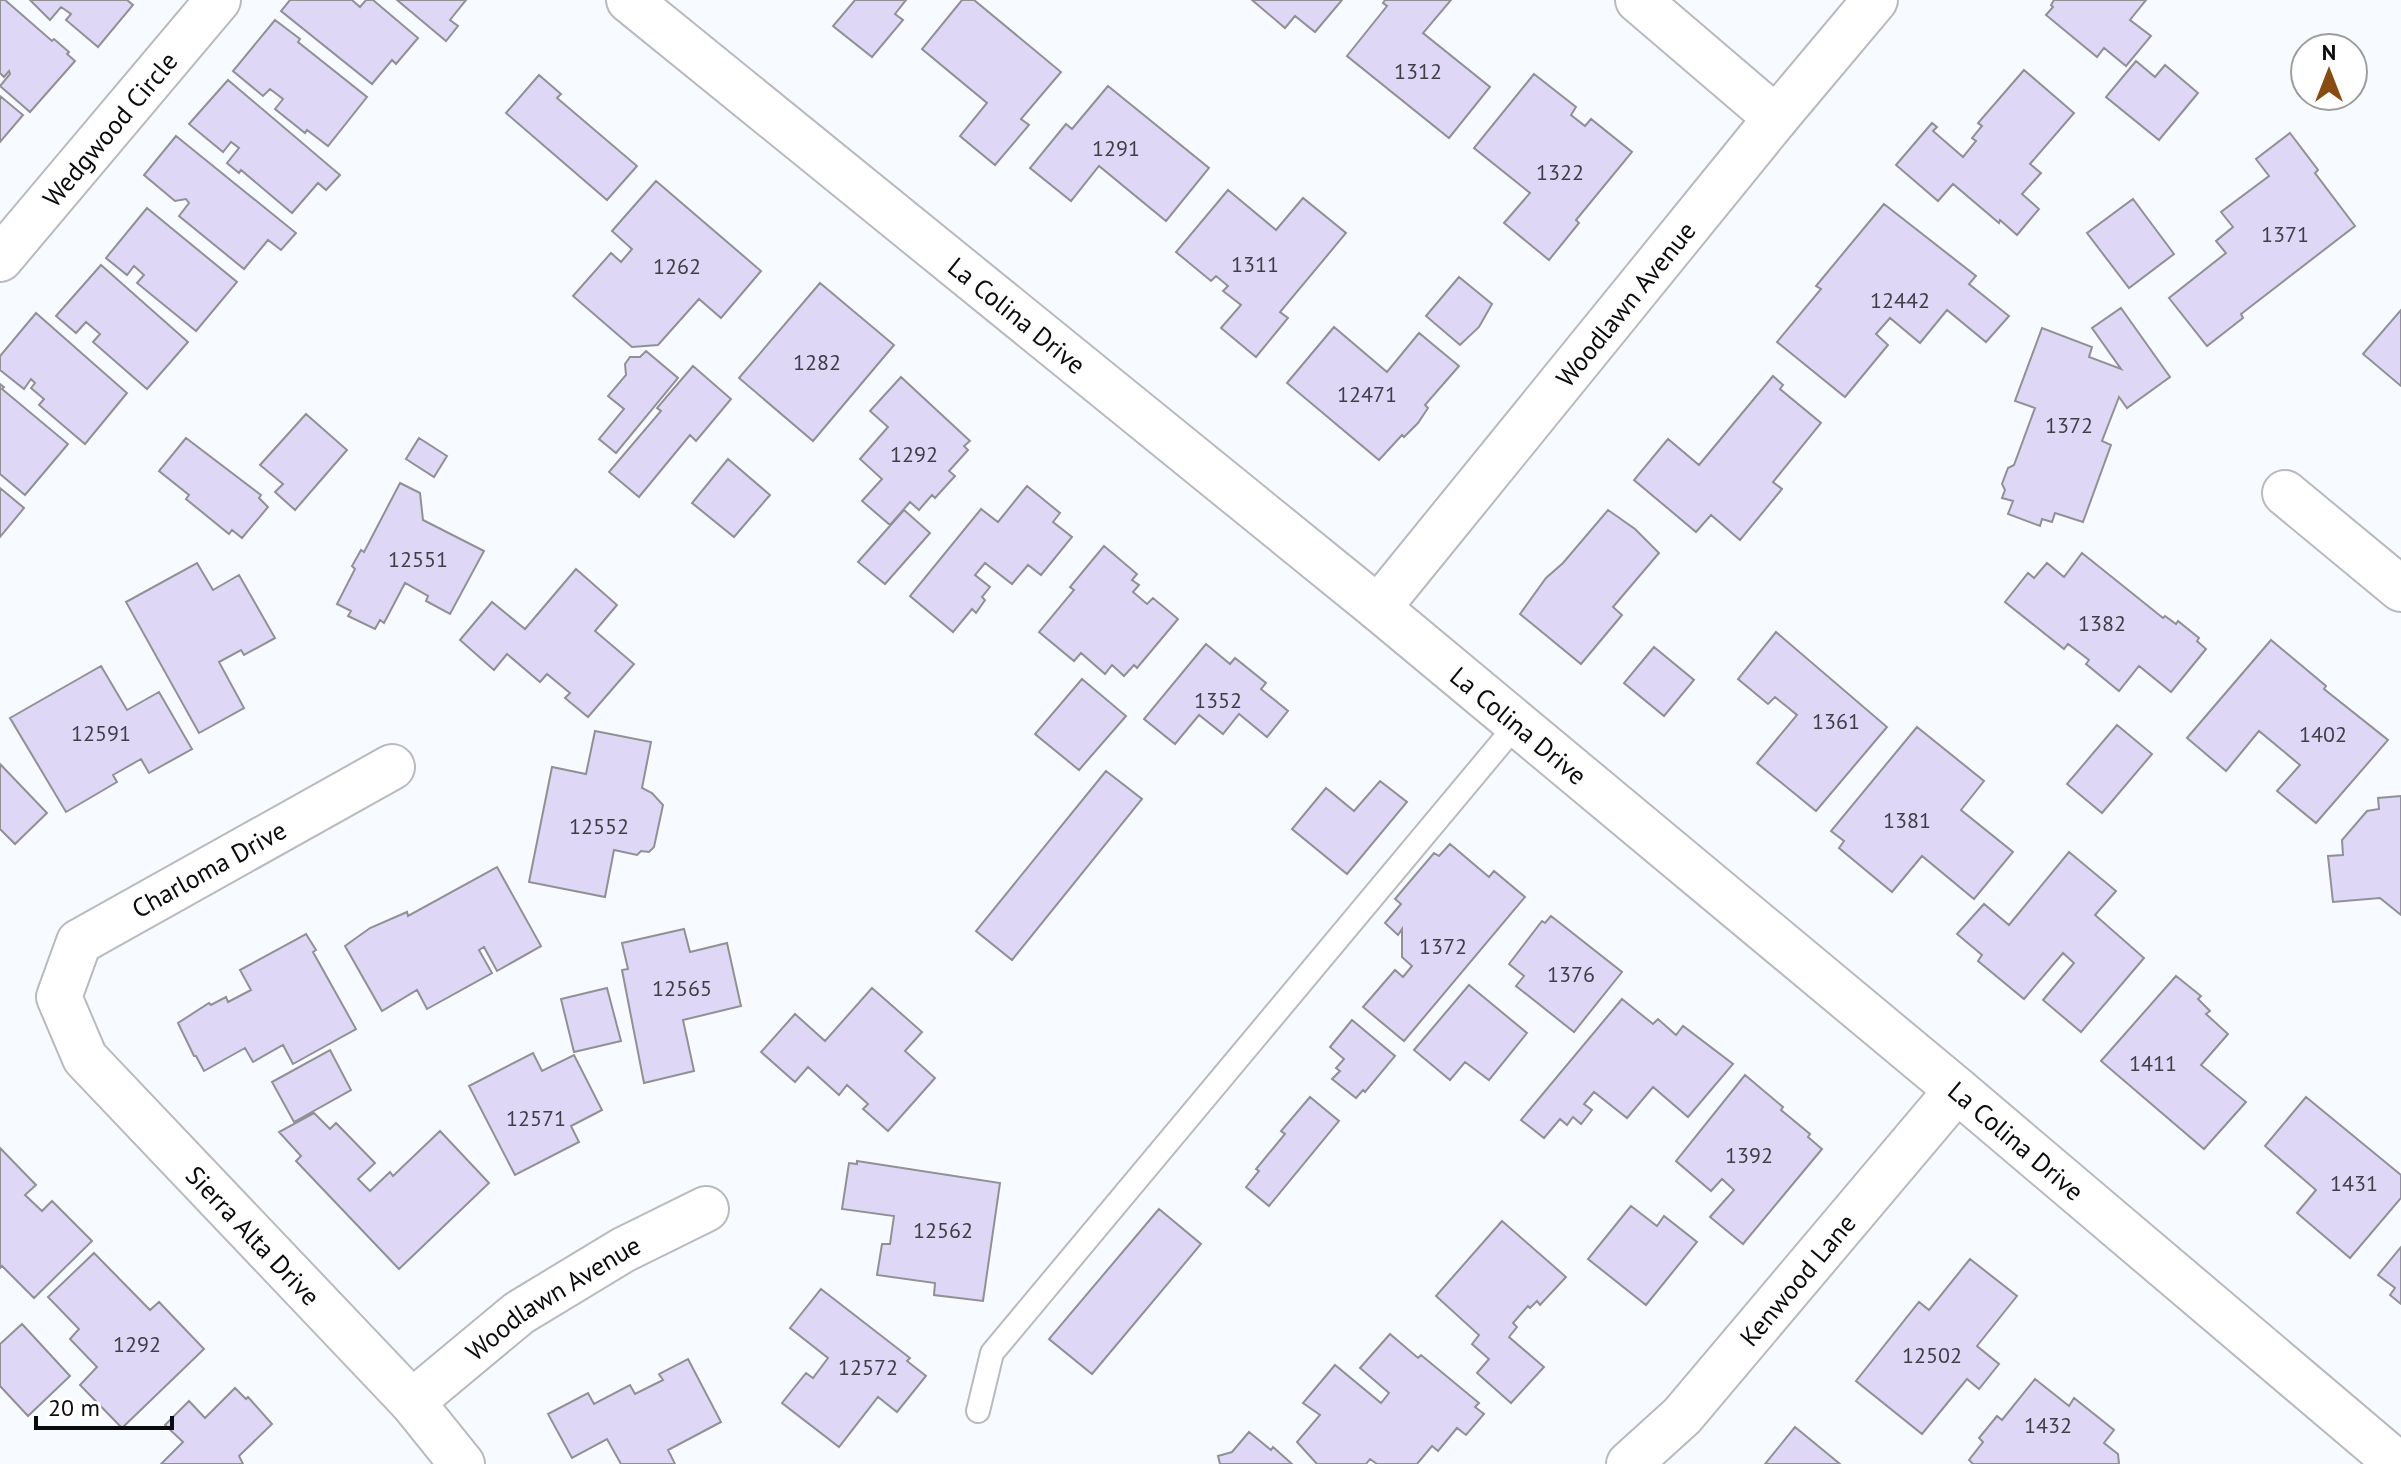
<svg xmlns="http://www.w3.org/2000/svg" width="2401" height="1464" font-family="'PT Sans',sans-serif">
<rect width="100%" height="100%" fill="#f7fafe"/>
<path fill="#ded7f6" stroke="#919095" stroke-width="2" d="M0,0h5l47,41 2,-2 15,13 -2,2 8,7 -45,51 -30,-26 10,-12 -1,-3 -5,6 -4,-4z
M30,0h97l6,5 -35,42 -32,-27 5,-6 -10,-7 -11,13z
M290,0h62l8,7 6,-7h7l45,38 -22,26 -4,-4 -20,24 -91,-73z
M397,0h69l-16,20 8,6 -12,15z
M855,0h51l-11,14 8,6 -31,37 -39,-31z
M962,0h12l87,72 -40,47 8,6 -34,40 -35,-29 27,-33 -65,-54z
M1252,0h90l-27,32 -20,-16 -10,12z
M1385,0h66l-28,33 67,54 -41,51 -102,-82 40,-50 -4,-3z
M2054,0h92l-16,20 21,16 -25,30 -22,-18 -7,9 -51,-42 7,-8 -2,-2z
M275,20l25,19 -2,3 69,55 -39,49 -21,-16 -2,3 -30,-24 8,-10 -13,-10 -7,7 -30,-25z
M2136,61l19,16 10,-12 33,28 -39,47 -53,-43z
M2024,70l50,43 -44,51 11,9 -19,21 17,15 -22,26 -17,-15 -1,3 -46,-39 -15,17 -42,-36 36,-42 5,4 -4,4 30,26 13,-16 -4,-3 10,-12 -4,-3z
M1534,74l42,33 -5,8 14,11 6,-7 41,33 -56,68 3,3 -30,37 -45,-37 26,-30 -56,-45z
M539,75l22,19 -4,4 80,68 -30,34 -101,-87z
M228,80l112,95 -14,15 -8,-7 -26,30 -51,-43 -2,3 -12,-10 12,-15 -8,-6 -8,10 -34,-28z
M1108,86l101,82 -43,53 -67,-55 -28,35 -41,-33 36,-44 6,5z
M0,96l23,19 -23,27z
M2290,133l28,37 -3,3 40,53 -114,88 2,4 -36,28 -38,-48 57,-45 -10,-12 17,-14 -12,-15 48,-36 -13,-17z
M176,136l120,97 -15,17 -13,-10 -24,29 -65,-53 10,-13 -3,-4 -11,2 -31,-26z
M656,181l105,90 -40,47 -22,-19 -41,46 -26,2 -59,-51 38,-43 10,9 11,-13 -20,-18z
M1228,190l48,40 27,-32 43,35 -66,79 8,6 -32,39 -35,-29 20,-23 -18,-14 5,-5 -12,-10 -5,5 -35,-29z
M2133,199l41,55 -45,34 -42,-55z
M1884,204l92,72 -7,8 40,32 -23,26 -39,-32 -27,33 -30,-25 -14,16 12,11 -43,52 -68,-55 44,-53 -5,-3z
M147,208l90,74 -41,49 -59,-48 7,-8 -10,-9 -7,9 -21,-17z
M101,265l87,77 -41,47 -54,-47 7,-8 -14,-12 -10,11 -20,-17z
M1459,277l33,27 -13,23 -19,18 -34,-29z
M820,283l74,62 -81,96 -74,-63z
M2121,308l49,69 -43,31 -8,-11 -17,44 9,4 -28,77 -28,-9 -3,9 -10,-3 -2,7 -32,-12 5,-13 -11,-3 3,-8 -3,-6 6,-16 6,-3 21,-57 -20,-7 27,-73 50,19 -3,10 32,12 -29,-41z
M2401,310v76l-38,-32z
M36,313l91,80 -42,51 -46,-39 5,-6 -13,-11 4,-5 -4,-4 -7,10 -24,-19v-14z
M1334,327l53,45 32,-39 40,33 -34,39 3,3 -10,15 -14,14 -2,-2 -23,25 -92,-77z
M646,351l32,27 -62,75 -17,-14 25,-30 -16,-13 18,-21 -1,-11 5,-7h10z
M693,366l38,33 -35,42 -6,-6 -51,62 -30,-25 52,-61 -4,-3z
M1773,376l10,9 -3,4 41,34 -48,59 9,7 -42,51 -29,-25 -15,17 -62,-52 34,-41 31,26z
M901,377l69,64 -6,5 4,4 -19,21 6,5 -20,22 -3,-3 -13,15 -9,-8 -20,23 -28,-24 20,-22 -22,-20 28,-32 -18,-16z
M0,384l4,3 -2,2 66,55 -43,51 -25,-21z
M306,414l41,36 -52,60 -20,-18 8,-8 -23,-19z
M186,438l75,57 -2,3 9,9 -26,31 -10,-8 -3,4 -43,-35 3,-4 -30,-24z
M419,438l28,18 -13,21 -28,-18z
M728,459l42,36 -36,42 -42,-34z
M400,483l20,10 3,27 61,31 -34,63 -24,-13 2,-5 -23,-13 -21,40 -4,-3 -5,9 -27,-13 3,-5 -14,-7 18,-35 -3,-3 9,-16 3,2z
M1027,486l33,27 -7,9 19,15 -31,38 -13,-10 -16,19 -27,-21 -10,12 15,12 -8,10 3,3 -9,13 -4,-4 -19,23 -43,-36 71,-87 17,13z
M0,488l24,20 -24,29z
M904,510l26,23 -45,51 -27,-22z
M1608,510l27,19 24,24 -46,54 9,8 -41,49 -61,-50 26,-36 17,-15z
M1104,546l33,28 -5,6 7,5 -6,7 14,12 6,-6 25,21 -41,49 -3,-3 -10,11 -12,-11 -7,9 -24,-21 -7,8 -35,-29 35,-42 -4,-3z
M2082,553l81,65 2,-2 11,8 2,-3 21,17 -2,3 9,8 -35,43 -32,-26 -20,25 -33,-27 3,-4 -21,-16 -4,5 -59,-47 23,-29 6,5 13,-15 17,14z
M197,563l16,27 26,-15 36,63 -31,17 -3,-5 -22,12 25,46 -45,25 -73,-131z
M576,569l41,36 -22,26 39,33 -46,53 -23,-19 5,-5 -23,-19 -7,8 -33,-28 -13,16 -34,-30 32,-38 33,27z
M1776,632l111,95 -71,84 -59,-48 40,-48 -22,-18 -7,7 -30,-25z
M2271,640l55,46 -2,3 64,51 -72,83 -39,-32 23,-26 -41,-34 -33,40 -39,-33z
M1206,644l24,20 5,-6 31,25 -5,6 27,22 -21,26 -28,-23 -16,20 -24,-19 -24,29 -31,-25z
M1654,647l40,33 -30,36 -40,-33z
M101,666l26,44 32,-18 33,57 -43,24 -8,-14 -28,16 4,7 -51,30 -56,-94z
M1082,679l44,37 -47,54 -44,-36z
M2117,725l35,29 -50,59 -35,-29z
M1917,727l67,54 -23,29 52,42 -39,47 -52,-43 -30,36 -53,-44 5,-7 -13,-10z
M595,731l56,11 -9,46 10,5 11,12 -9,42 -5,5 -8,-1 -4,4 -23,-5 -9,47 -76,-15 23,-115 34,7z
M0,764l47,49 -32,31 -15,-15z
M1106,771l36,28 -130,161 -36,-29z
M1380,781l27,21 -60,72 -55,-45 34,-41 28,23z
M2401,796v119l-21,-17 -47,4 -5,-46 15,-1 -1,-15 25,-29 12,-2 -1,-11z
M1450,844l39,33 5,-6 31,26 -121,144 -41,-34 32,-37 8,7 9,-11 -10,-9v-28l-4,6 -13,-12 16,-19 -6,-5 39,-46 5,3z
M2069,852l47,39 -21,24 49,43 -63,74 -38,-32 31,-37 -11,-10 -39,46 -46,-38 4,-6 -25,-21 27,-30 25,21z
M497,867l44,79 -44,25 -13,-24 -5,3 13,23 -65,36 -10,-19 -35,21 -37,-65 25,-18 37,-16 1,4z
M1551,916l71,56 -48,60 -58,-46 8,-10 -15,-12 33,-43 3,2z
M684,929l6,23 37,-9 14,63 -58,14 11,51 -50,12 -22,-113 6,-1 -6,-26z
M306,934l10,16 -3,2 43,77 -63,35 -10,-19 -30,17 -8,-14 -41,23 -8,-15h-2l-16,-33 31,-20 2,2 15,-8 2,5 23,-12 -11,-20z
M2176,976l25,20 -3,3 12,12 -4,3 22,20 -27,31 45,37 -42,47 -103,-88z
M1469,985l58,48 -38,47 -24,-18 -15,18 -36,-30z
M607,988l14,53 -47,11 -13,-53z
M872,988l50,44 -17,19 30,27 -47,53 -25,-22 5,-5 -21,-19 -8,10 -31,-28 -13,15 -34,-30 34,-38 30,27z
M1622,999l31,25 5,-5 18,16 7,-9 50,38 -45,53 -35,-30 -26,31 -33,-26 -10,12 8,6 -11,14 -8,-7 -6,8 -7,-6 -16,19 -23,-18z
M1352,1020l43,36 -30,36 -2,-2 -7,8 -24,-19 8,-8 -4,-3 8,-9 -14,-12z
M330,1050l21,40 -57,32 -22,-40z
M533,1053l9,18 32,-16 28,55 -31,16 8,16 -64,33 -46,-89z
M1745,1075l38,32 -2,3 29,24 -2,3 14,12 -79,95 -33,-27 24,-27 -12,-11 -11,12 -35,-30z
M1310,1097l29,24 -70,85 -23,-19 13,-16 -3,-2 29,-35 -4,-3z
M2306,1097l95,78v23l-51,60 -53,-45 19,-23 -51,-44z
M314,1113l16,16 6,-6 39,40 -17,16 12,12 20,-19 3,4 47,-45 49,52 -90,86 -103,-108 5,-5 -22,-24z
M0,1148l36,37 -11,10 17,16 10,-10 40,40 -58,57 -32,-32 -2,2z
M857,1161l143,22 -17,118 -49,-6 1,-12 -58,-8 5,-31h8l4,-28 -52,-7 7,-46 8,1z
M1631,1206l26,20 7,-10 33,26 -51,63 -58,-46z
M1159,1209l42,35 -109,130 -43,-35z
M1502,1221l64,56 -26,28 -3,-4 -7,7 -2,-2 -15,17 4,4 -8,10 35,30 -33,36 -34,-30 12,-14 -17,-15 7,-9 -43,-39z
M2401,1247v57l-11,-9 5,-7 -17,-13z
M94,1253l56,57 9,-8 45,47 -82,79 -42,-43 17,-18 -27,-28 9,-10 -31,-32z
M1970,1259l47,37 -40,50 22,18 -20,25 -12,-10 -45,55 -66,-53 63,-79 10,8z
M821,1289l89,69 -3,3 19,15 -29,36 -19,-15 -39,50 -57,-44 24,-30 7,5 15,-20 -38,-30z
M22,1324l48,52 -42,40 -28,-30v-42z
M1390,1334l28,24 3,-3 58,48 -4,4 9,7 -18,21 -9,-7 -19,23 -6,-5 -15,18h-40l-7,-5 -4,5h-49l-20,-22 23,-27 -17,-12 32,-38 46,38 8,-10 -29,-25z
M688,1359l33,63 -53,28 7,14h-54l-14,-25 -35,19 -24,-44 40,-21 6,11 36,-19 5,9 28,-14 -4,-6z
M2035,1379l34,27 5,-8 40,32 -10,13 14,11 1,10h-146l-4,-4 14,-18 -4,-4 18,-22 5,4z
M235,1388l11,11 2,-2 24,27 -33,32 4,8h-82l22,-22 -18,-17 24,-24 16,17z
M1795,1427l45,37h-75z
M1249,1432l22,18 2,-3 19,17h-72l-2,-8 14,-4z"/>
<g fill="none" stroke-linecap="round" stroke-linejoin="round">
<defs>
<path id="service" d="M978,1411l14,-58 525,-629"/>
<g id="minor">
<path d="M1638,0l138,118"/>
<path id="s1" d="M0,259l218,-259"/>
<path d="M2285,493l116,96"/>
<path id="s2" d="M1378,608l398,-490 99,-118"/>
<path id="s3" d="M392,767l-313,175 -20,55 26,61 327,344 50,62"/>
<path id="s4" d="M412,1402l107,-89 104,-63 83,-41"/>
<path id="s5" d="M1629,1464l53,-48 275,-326"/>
</g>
<g id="tertiary">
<path id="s6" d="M629,0l749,608 579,482 441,374"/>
</g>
</defs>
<use href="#service" stroke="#b8bac0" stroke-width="26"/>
<use href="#minor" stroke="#b8bac0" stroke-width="48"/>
<use href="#tertiary" stroke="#b8bac0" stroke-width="48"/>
<use href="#service" stroke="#fff" stroke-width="22"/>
<use href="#minor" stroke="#fff" stroke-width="44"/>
<use href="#tertiary" stroke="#fff" stroke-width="44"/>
</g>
<g text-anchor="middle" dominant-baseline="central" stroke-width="6" stroke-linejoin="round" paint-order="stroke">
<g font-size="22" fill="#3f3e47">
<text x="1418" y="71">1312</text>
<text x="1116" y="148">1291</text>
<text x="1560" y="172">1322</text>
<text x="2285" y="234">1371</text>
<text x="1255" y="264">1311</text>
<text x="677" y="266">1262</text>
<text x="1900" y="300">12442</text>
<text x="817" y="362">1282</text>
<text x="1367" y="394">12471</text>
<text x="2069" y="425">1372</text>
<text x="914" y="454">1292</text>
<text x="418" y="559">12551</text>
<text x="2102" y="623">1382</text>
<text x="1218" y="700">1352</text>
<text x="1836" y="721">1361</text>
<text x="101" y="733">12591</text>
<text x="2323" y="734">1402</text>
<text x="1907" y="820">1381</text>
<text x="599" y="826">12552</text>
<text x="1443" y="946">1372</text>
<text x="1571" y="974">1376</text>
<text x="682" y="988">12565</text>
<text x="2153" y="1063">1411</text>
<text x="536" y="1118">12571</text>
<text x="1749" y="1155">1392</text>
<text x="2354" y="1183">1431</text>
<text x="943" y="1230">12562</text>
<text x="137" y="1344">1292</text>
<text x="1932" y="1355">12502</text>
<text x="868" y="1367">12572</text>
<text x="2048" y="1425">1432</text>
</g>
<g font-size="26" fill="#0a0b0d" stroke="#fff">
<text stroke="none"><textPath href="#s1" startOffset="170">Wedgwood Circle</textPath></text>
<text stroke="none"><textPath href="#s2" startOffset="392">Woodlawn Avenue</textPath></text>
<text stroke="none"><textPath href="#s6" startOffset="500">La Colina Drive</textPath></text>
<text stroke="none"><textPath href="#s6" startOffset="1148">La Colina Drive</textPath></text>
<text transform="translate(209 869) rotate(-29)">Charloma Drive</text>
<text stroke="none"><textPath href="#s6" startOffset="1796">La Colina Drive</textPath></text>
<text stroke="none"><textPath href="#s3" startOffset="728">Sierra Alta Drive</textPath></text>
<text stroke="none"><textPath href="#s5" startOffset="250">Kenwood Lane</textPath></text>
<text stroke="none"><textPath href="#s4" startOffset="176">Woodlawn Avenue</textPath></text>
</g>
</g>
<g transform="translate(2329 72)"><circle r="38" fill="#ffffff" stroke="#9d9d9e" stroke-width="2"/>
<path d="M0-6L14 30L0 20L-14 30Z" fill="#894b0f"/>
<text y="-12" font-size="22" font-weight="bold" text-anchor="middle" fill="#0a0b0d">N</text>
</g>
<path d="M36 1416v12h136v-12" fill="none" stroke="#0a0b0d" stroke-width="4"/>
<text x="48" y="1416" font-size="24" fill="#0a0b0d" stroke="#ffffff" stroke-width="6" paint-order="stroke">20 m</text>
</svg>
